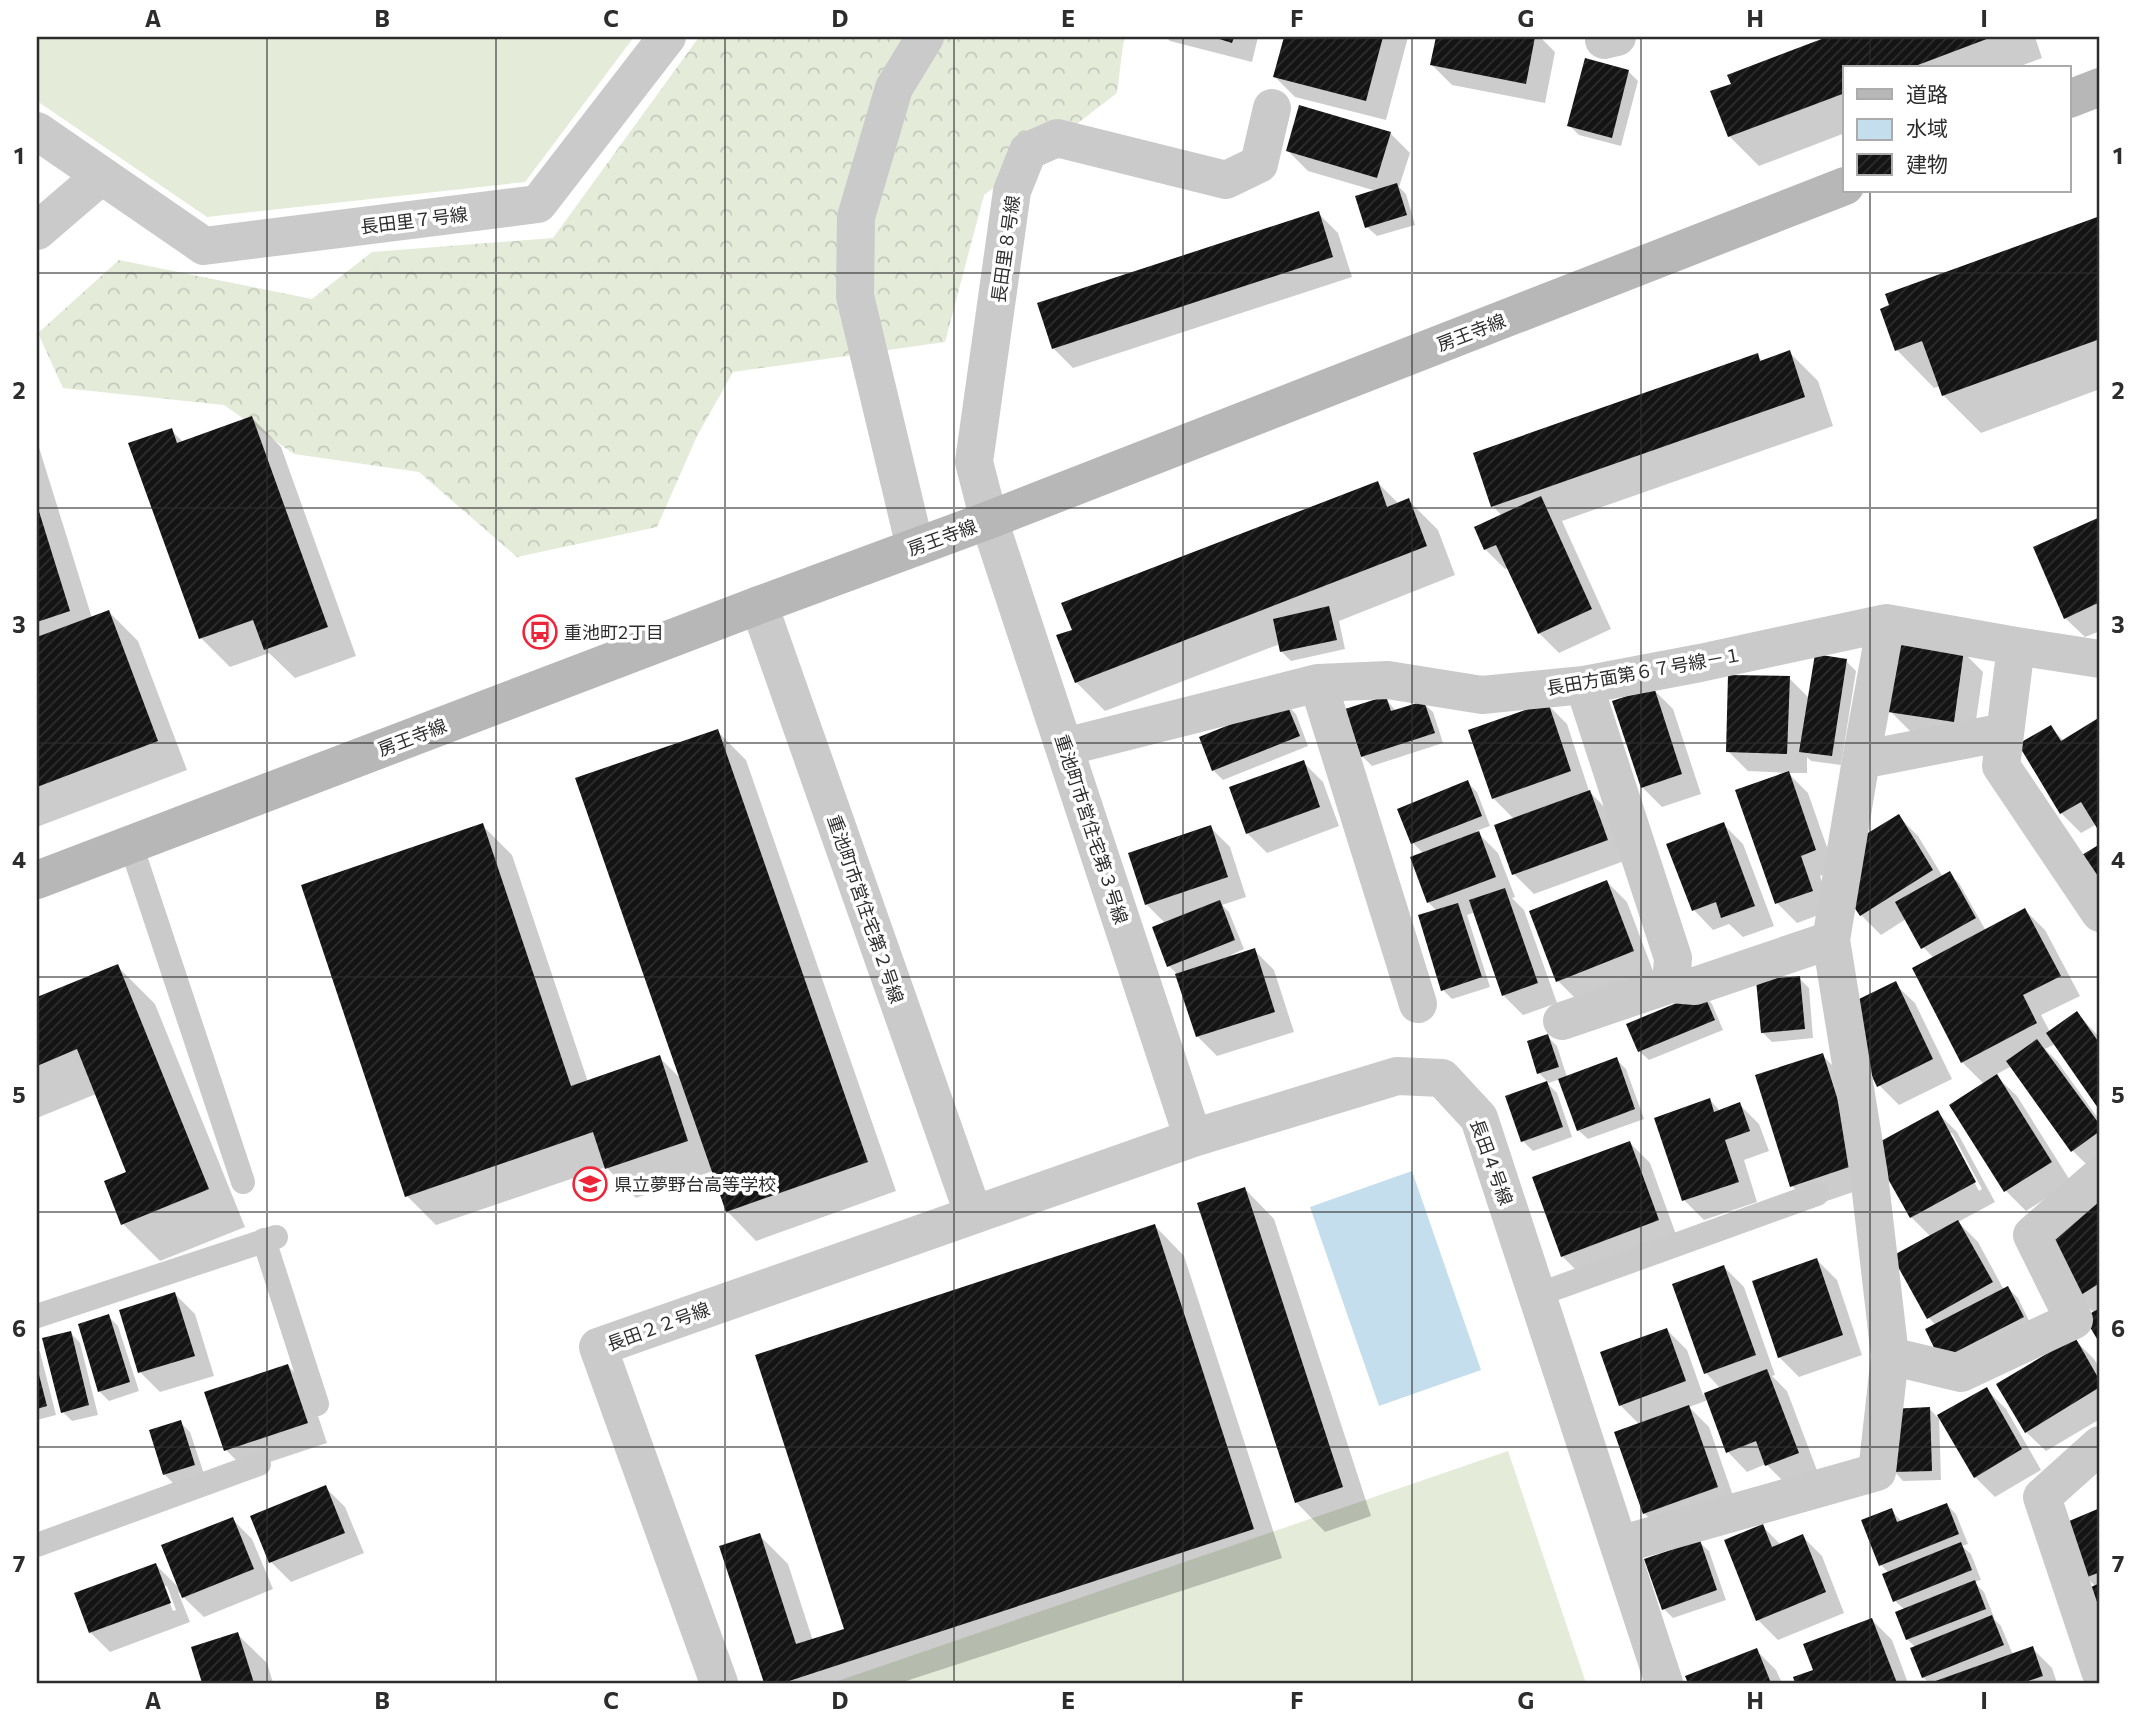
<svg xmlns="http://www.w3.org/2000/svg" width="2137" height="1720" font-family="Commissioner,'Noto Sans JP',sans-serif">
<defs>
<pattern id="forest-crowns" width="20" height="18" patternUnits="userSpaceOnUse" patternTransform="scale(1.75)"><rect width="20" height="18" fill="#e4ebd9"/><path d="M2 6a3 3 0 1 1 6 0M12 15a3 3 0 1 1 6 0" fill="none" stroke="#c4cabb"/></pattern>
<pattern id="building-hatch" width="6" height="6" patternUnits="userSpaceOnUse" patternTransform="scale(1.75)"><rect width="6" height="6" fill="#141414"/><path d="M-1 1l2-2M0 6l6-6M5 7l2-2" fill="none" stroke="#2e2e2e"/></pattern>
</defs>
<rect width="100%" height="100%" fill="#fff"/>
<path fill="url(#forest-crowns)" d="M699,37h425l-7,56 -133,102 -39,147 -212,30 -36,64 -40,91 -140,30 -98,-85 -125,-18 -70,-49 -161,-17 -25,-55 81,-73 193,39 60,-47 181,-14z"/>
<path fill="#e4ebd9" d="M37,37h597l-109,145 -318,35 -170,-116z
M1508,1451l78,232h-754z"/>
<path fill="#c4deed" d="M1412,1171l69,199 -102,36 -69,-199z"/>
<path fill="#0003" fill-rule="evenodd" d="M1166,37h92l-6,25 -82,-21z
M1285,37h123l-22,83 -91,-23 -20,-20z
M1438,37h102l15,15 -10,51 -93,-18 -20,-20z
M1832,37h203l7,21 -27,10h-170v65l-86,33 -30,-30 4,-51 -4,-9z
M1586,61l43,11 9,9 -17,65 -42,-11 -10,-10z
M1390,133l20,20 -11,34 7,7 9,31 -38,11 -10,-9 9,-36 -68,-20 -20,-20z
M1318,213l20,20 14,44 -279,91 -20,-20z
M2100,218v171l-119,44 -38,-38 -3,-9 -6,2 -37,-38 -9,-55z
M1789,352l29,29 15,45 -271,95 49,108 -52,24 -20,-20 -30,-66 -4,2 -20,-20 17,-33 -9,-10 264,-151 6,7z
M252,418l29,29 75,209 -61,22 -26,-25 -39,14 -29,-29 -30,-208 13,13z
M37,441l55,177 17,-6 29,29 49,129 -150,57z
M1378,483l21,21 9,-4 30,30 17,45 -116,46 6,28 -54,12 -10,-10 -1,-7 -175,67 -29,-29 -2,-51z
M2100,519v112l-15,6 -20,-19 -30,-70z
M1963,652l20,20 -10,69 -63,-10 -20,-20z
M1846,661l10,10 -15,94 -30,-4 -4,-4v16h-19l20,20 27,77 -15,6 12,34 -35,13 -20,-20 11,-130 -40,-2 -20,-20 61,-73 21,21z
M1653,689l20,20 28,85 -39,13 -20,-20z
M1385,698l11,13 27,-8 10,9 10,31 -71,23 -10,-10z
M1286,704l10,10 12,32 -85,34 -10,-10z
M1547,704l20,20 22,67 20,21 18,48 -93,34 -20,-20v-55l-21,-21z
M2100,719v111l-3,-6 -16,9 -20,-20 -11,-86 14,14z
M717,731l29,29 150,431 -140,50 -29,-30 -14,-40 -77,27 -30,-31 -170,58 -29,-29 75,-371 30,30 76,227 71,-25 23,23z
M1303,762l20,20 16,44 -72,27 -20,-20z
M1467,782l10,10 13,34 -14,5 22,22 17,44 -3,1 12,12 33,93 -34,12 -20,-20 -28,-83 -8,3 23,72 -38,12 -9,-9 -6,-79 -9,-9 -4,-48 -11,-11z
M1898,816l20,20 25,41 6,-3 10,9 27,48 39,-21 20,20 35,66 -39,19 9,17 27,-19 23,25v70l-45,-64 -10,5 12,12 43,60v44l-7,6 -20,-20 -61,-85 -17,9 22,21 54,86 -45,29 -20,-20 -55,-85 33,-22 -22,-22 -48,-93 20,-11 -11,-11 -17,-28 -25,16 -20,-20z
M1723,824l20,20 31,82 -31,11 -14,-13 -16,6 -19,-20z
M1210,827l20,20 16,50 -24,8 7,7 15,37 -13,6 1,2 22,-7 20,20 20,62 -77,24 -20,-20 -20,-62 -8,-8 -3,-42 -20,-20z
M1607,882l20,20 26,69 -75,30 -20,-20z
M117,966l38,38 90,223 -85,34 -37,-37 5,-51 -32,-79 -59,24v-119z
M1799,978l10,10 4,50 -41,4 -10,-10z
M1895,984l20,19 37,76 -53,26 -20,-20z
M1703,994l9,10 11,26 -74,30 -10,-9z
M1547,1036l10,10 10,31 49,-18 10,10 18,50 -56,20 -10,-9 -18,-51 -11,4 -10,-10z
M1822,1055l20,20 35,109 -65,22 -20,-20z
M1547,1083l10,10 15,44 -39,14 -10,-10z
M1710,1100l10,11 19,-7 20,20 10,27 -25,9 13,42 -53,18 -20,-20z
M1937,1112l20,20 38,70 -37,20 20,20 26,48 4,-2 10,10 14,29 -81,42 -15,-44 -7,-7 -35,-61 37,-20 -20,-20zM1948,1133h4l30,56 -3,2z
M1630,1143l20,20 28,77 -96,36 -20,-20z
M1245,1189l29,30 97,297 -46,16 -29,-30z
M2100,1197v144l-13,-23 7,-5 -16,-16z
M1155,1226l29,30 98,302 -382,125h-134l-45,-136 38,-12 29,29 25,77 33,-11z
M1817,1260l20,20 25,75 -63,22 -20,-20z
M1724,1267l20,20 31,88 -3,1 15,15 31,82 -31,12 -21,-21 -19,8 -19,-20 -20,-52 -19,7 20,20 28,80 -72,26 -20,-19 -29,-81 24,-8 -20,-20 47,-75 20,20 16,45 18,-6 -15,-16z
M175,1294l20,20 19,62 -54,16 -20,-20z
M108,1316l10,10 21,65 -30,10 -10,-10z
M71,1333l9,10 18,72 -26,6 -9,-9z
M2074,1339l20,20 6,10v50l-54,32 -20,-19z
M37,1348l3,4 16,63 -19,5z
M288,1366l20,20 19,57 -81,27 -20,-20 -19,-57z
M1986,1389l20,20 35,61 -46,27 -20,-20z
M1930,1409l7,8 2,-1 2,64 -38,1 -9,-10z
M180,1422l10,10 14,42 -30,10 -10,-10z
M325,1487l20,20 19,46 -73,29 -20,-20 -19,-45z
M1947,1505l9,9 12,30 -6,2 9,8 10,26 -7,2 10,10 11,28 6,6 12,29 19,-7 20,20 5,15h-128l-6,-6 -7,-29 -9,-9 -2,-29 -10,-9 -6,-28 -8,-8 10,-55 11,12z
M2100,1509v99l-7,-20 3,-1 -10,-10 -22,-52z
M232,1519l20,20 21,50 -69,28 -26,-25 12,30 -80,30 -20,-20 66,-67 25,25zM163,1586h4l9,24 -3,1z
M1762,1526l19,19 21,-9 20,20 22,57 -66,27 -20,-20z
M1699,1542l10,9 17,49 -53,18 -9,-9z
M1872,1620l20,20 16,43h-111l-2,-5 21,-7z
M237,1634l30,29 6,20h-69l-11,-35z
M1756,1650l20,20 6,13h-92l-2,-6z"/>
<path fill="url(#building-hatch)" d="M1213,37h21l-2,6z
M1284,37h99l-17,64 -93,-24z
M1436,37h99l-9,47 -96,-19z
M1827,37h165l-82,31h-65v25l-117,44 -18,-46 21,-7 -4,-9z
M1585,58l44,12 -17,68 -45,-12z
M1299,105l92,27 -14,46 -91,-27z
M1397,183l10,32 -42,13 -10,-32z
M1319,211l14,46 -281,92 -15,-46z
M2100,216v123l-158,57 -20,-55 -27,10 -15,-42 9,-4 -4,-11z
M1790,350l15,47 -314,110 -18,-54 285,-100 2,8z
M252,416l76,211 -64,23 -11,-30 -54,19 -71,-196 44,-15 5,15z
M1378,481l9,26 22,-9 18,48 -352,137 -19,-48 16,-5 -11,-27z
M1541,496l51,113 -54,25 -42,-89 -12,5 -10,-23z
M37,505l33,106 -33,11z
M2100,517v85l-36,17 -31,-72z
M1329,606l8,34 -57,12 -7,-33z
M109,610l49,131 -121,46v-150z
M1898,641l66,9 -10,72 -66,-10z
M1815,654l32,5 -15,97 -33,-4z
M1728,675l62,1 -3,78 -61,-2z
M1654,687l28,87 -41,14 -29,-87z
M1386,696l5,15 33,-10 11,32 -74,24 -16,-48z
M1286,702l14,34 -88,35 -13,-34z
M1548,702l23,69 -79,28 -24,-69z
M2100,717v116l-19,-31 -21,12 -42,-70 33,-19 10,16z
M718,729l150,433 -142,50 -151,-434z
M1304,760l16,47 -74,27 -17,-47z
M1789,771l27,79 -15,6 12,35 -38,13 -40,-114z
M1468,780l14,36 -71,28 -14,-35z
M1590,790l18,50 -96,35 -18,-50z
M1899,814l34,56 -73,46 -8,-12 11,-68z
M1724,822l31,84 -34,12 -5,-16 -24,9 -26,-67z
M483,823l88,263 89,-31 28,86 -83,28 -12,-37 -188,65 -104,-312z
M1211,825l17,52 -83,28 -17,-52z
M1479,831l17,46 -69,26 -17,-46z
M2100,844v44l-23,-30z
M1950,871l26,47 -55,31 -26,-47z
M1607,880l27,71 -78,31 -27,-71z
M1505,888l33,95 -36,13 -33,-96z
M1220,900l15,40 -68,27 -15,-40z
M1458,903l24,74 -41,14 -23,-76z
M2025,908l36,68 -38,19 14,28 -76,40 -49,-95z
M1255,948l20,64 -79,25 -21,-63z
M118,964l91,225 -88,36 -17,-44 22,-9 -49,-123 -40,17v-69z
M1800,976l5,53 -44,4 -5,-53z
M1896,981l37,78 -56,28 -17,-37 -1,-51z
M1703,992l12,28 -77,32 -12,-28z
M2077,1011l23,33v67l-54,-78z
M1548,1034l11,33 -22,7 -10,-33z
M2037,1039l63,86v6l-29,21 -65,-91z
M1823,1053l35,111 -68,23 -35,-112z
M1617,1057l18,52 -58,22 -19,-52z
M1997,1074l55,88 -48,30 -55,-87z
M1547,1081l16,46 -42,15 -16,-46z
M1710,1098l4,14 26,-10 10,29 -25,9 14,42 -57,19 -28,-83z
M1938,1110l38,72 -66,36 -40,-71z
M1630,1141l29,79 -98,37 -29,-80z
M1245,1187l98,300 -48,16 -98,-300z
M2100,1195v88l-24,15 -40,-62z
M1958,1220l35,62 -66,37 -35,-63z
M1155,1224l99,305 -471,154h-19l-45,-137 41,-13 36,111 48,-15 -89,-274z
M1817,1258l26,77 -65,23 -26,-77z
M1724,1265l32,90 -52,19 -32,-90z
M2008,1286l16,31 -84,43 -15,-31z
M175,1292l20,64 -57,17 -19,-63z
M2100,1308v36l-16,-27z
M109,1314l21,68 -32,10 -20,-68z
M1667,1328l19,53 -67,25 -19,-54z
M71,1331l18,74 -28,8 -19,-75z
M2075,1337l25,44v6l-75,46 -29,-49z
M288,1364l20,59 -84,28 -20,-59z
M37,1367l10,39 -10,3z
M1767,1369l32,84 -34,13 -9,-25 -30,12 -22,-60z
M1987,1387l35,62 -48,29 -37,-63z
M1689,1405l29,82 -75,27 -29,-82z
M1930,1407l2,64 -40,1 -2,-63z
M181,1420l14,45 -32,10 -14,-45z
M326,1485l19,48 -76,30 -19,-47z
M1947,1503l12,31 -80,32 -18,-46 31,-12 5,14z
M2100,1508v64l-15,6 -23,-54z
M233,1517l21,52 -72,29 -21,-53z
M1763,1524l9,23 31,-13 23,58 -70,29 -32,-81z
M1700,1540l17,50 -55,20 -18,-51z
M1961,1542l11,28 -79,32 -11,-28z
M156,1563l15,40 -82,30 -15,-40z
M1975,1580l11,29 -80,31 -11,-28z
M2100,1583v29l-9,-25z
M1992,1615l12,30 -82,33 -12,-30z
M1872,1618l25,65h-102l-2,-6 20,-7 -10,-26z
M238,1632l16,51h-52l-11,-36z
M2033,1646l10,30 -21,7h-92z
M1757,1648l14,35h-83l-3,-7z"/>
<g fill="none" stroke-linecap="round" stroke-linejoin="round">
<path stroke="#cacaca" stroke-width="24" d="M131,845l112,337
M264,1240l53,164
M1537,1295l280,-101
M37,1316l239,-79
M37,1545l222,-81"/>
<path stroke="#cacaca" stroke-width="38" d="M1605,37l-1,3 13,-3
M37,131l167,115 334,-42 129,-167
M37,231l64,-55
M915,547l-60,-251 1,-79 38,-129 31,-51
M759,605l214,608
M2016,646l-15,120 99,147
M1318,683l100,321
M1584,685l89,273 -2,26
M1065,747l253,-64 70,-3 94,15 102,-10 116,-22 186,-40 130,23 84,13
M1861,760l144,-28
M1562,1021l109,-37 24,2 136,-46
M1193,1138l-204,-618 -15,-58 38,-271 16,-40 29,-13 169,42 33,-16 13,-56
M1890,1356l71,17 113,-53 -42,-85 68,-59
M2100,1445l-58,52 58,174
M1619,1545l258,-73 13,-116 -21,-181 -38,-235 30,-180 25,-137
M719,1683l-121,-336 595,-209 204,-62 45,2 37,40 185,565"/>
<path stroke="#b7b7b7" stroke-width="38" d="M2069,99l31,-12
M37,880l722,-275 230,-85 856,-334"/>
</g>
<path fill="none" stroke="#2d2d2d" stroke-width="2" stroke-opacity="0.55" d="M267,37v1646M496,37v1646M725,37v1646M954,37v1646M1183,37v1646M1412,37v1646M1641,37v1646M1870,37v31M1870,191v1492M37,273h2063M37,508h2063M37,743h2063M37,977h2063M37,1212h2063M37,1447h2063"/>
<defs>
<symbol id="bus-ring" viewBox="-11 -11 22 22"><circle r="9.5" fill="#fff" stroke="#ee2539" stroke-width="1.5"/><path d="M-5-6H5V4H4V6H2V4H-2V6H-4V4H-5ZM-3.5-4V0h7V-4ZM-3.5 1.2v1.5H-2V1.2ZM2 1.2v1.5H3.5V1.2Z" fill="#ee2539"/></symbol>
<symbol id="school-ring" viewBox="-11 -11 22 22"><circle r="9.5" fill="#fff" stroke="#ee2539" stroke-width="1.5"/><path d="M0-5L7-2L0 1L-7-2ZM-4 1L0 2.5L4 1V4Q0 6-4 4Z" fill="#ee2539"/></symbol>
</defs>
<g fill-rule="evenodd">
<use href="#bus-ring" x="521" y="613" width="38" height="38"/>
<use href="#school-ring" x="571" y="1165" width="38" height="38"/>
</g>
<g text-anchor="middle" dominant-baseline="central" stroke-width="7" stroke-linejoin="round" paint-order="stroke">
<g font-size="18" fill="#2d2d2d" stroke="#fff">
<text transform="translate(414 220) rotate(-7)">長田里７号線</text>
<text transform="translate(1005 249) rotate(-82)">長田里８号線</text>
<text transform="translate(1471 332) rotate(-21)">房王寺線</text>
<text transform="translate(942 537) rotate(-20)">房王寺線</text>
<text transform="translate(1644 671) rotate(-10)">長田方面第６７号線－１</text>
<text transform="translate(412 737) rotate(-21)">房王寺線</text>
<text transform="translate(1092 829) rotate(72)">重池町市営住宅第３号線</text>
<text transform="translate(866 909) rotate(71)">重池町市営住宅第２号線</text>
<text transform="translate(1492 1162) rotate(70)">長田４号線</text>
<text transform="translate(658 1326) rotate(-20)">長田２２号線</text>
</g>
<g font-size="18" fill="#2d2d2d" stroke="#fff" text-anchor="start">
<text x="564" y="632">重池町2丁目</text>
<text x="614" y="1184">県立夢野台高等学校</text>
</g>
</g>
<rect width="2137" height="1720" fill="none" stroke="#ffffff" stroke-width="77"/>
<rect x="1843" y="66" width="228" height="126" fill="#ffffff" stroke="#ababab" stroke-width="2"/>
<rect x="1857" y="89" width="35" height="10" fill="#b7b7b7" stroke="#ababab" stroke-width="2"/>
<text x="1906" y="102" font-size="21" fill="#2d2d2d">道路</text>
<rect x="1857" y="119" width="35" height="21" fill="#c4deed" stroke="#ababab" stroke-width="2"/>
<text x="1906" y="136" font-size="21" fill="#2d2d2d">水域</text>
<rect x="1857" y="154" width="35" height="21" fill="url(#building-hatch)" stroke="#ababab" stroke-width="2"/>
<text x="1906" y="172" font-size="21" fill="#2d2d2d">建物</text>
<rect x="38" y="38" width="2060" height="1644" fill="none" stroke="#2d2d2d" stroke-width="2.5"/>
<g font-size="23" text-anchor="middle" font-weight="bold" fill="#2d2d2d">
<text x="153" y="27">A</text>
<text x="382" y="27">B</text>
<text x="611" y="27">C</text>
<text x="840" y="27">D</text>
<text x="1068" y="27">E</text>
<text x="1297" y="27">F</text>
<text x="1526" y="27">G</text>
<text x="1755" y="27">H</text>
<text x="1984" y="27">I</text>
<text x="19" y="164">1</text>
<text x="2118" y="164">1</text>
<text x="19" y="399">2</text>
<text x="2118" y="399">2</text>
<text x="19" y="633">3</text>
<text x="2118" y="633">3</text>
<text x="19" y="868">4</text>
<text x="2118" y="868">4</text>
<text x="19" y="1103">5</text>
<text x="2118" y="1103">5</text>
<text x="19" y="1337">6</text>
<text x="2118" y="1337">6</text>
<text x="19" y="1572">7</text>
<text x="2118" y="1572">7</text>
<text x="153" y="1709">A</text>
<text x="382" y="1709">B</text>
<text x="611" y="1709">C</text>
<text x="840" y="1709">D</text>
<text x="1068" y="1709">E</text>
<text x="1297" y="1709">F</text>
<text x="1526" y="1709">G</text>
<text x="1755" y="1709">H</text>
<text x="1984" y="1709">I</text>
</g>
</svg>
